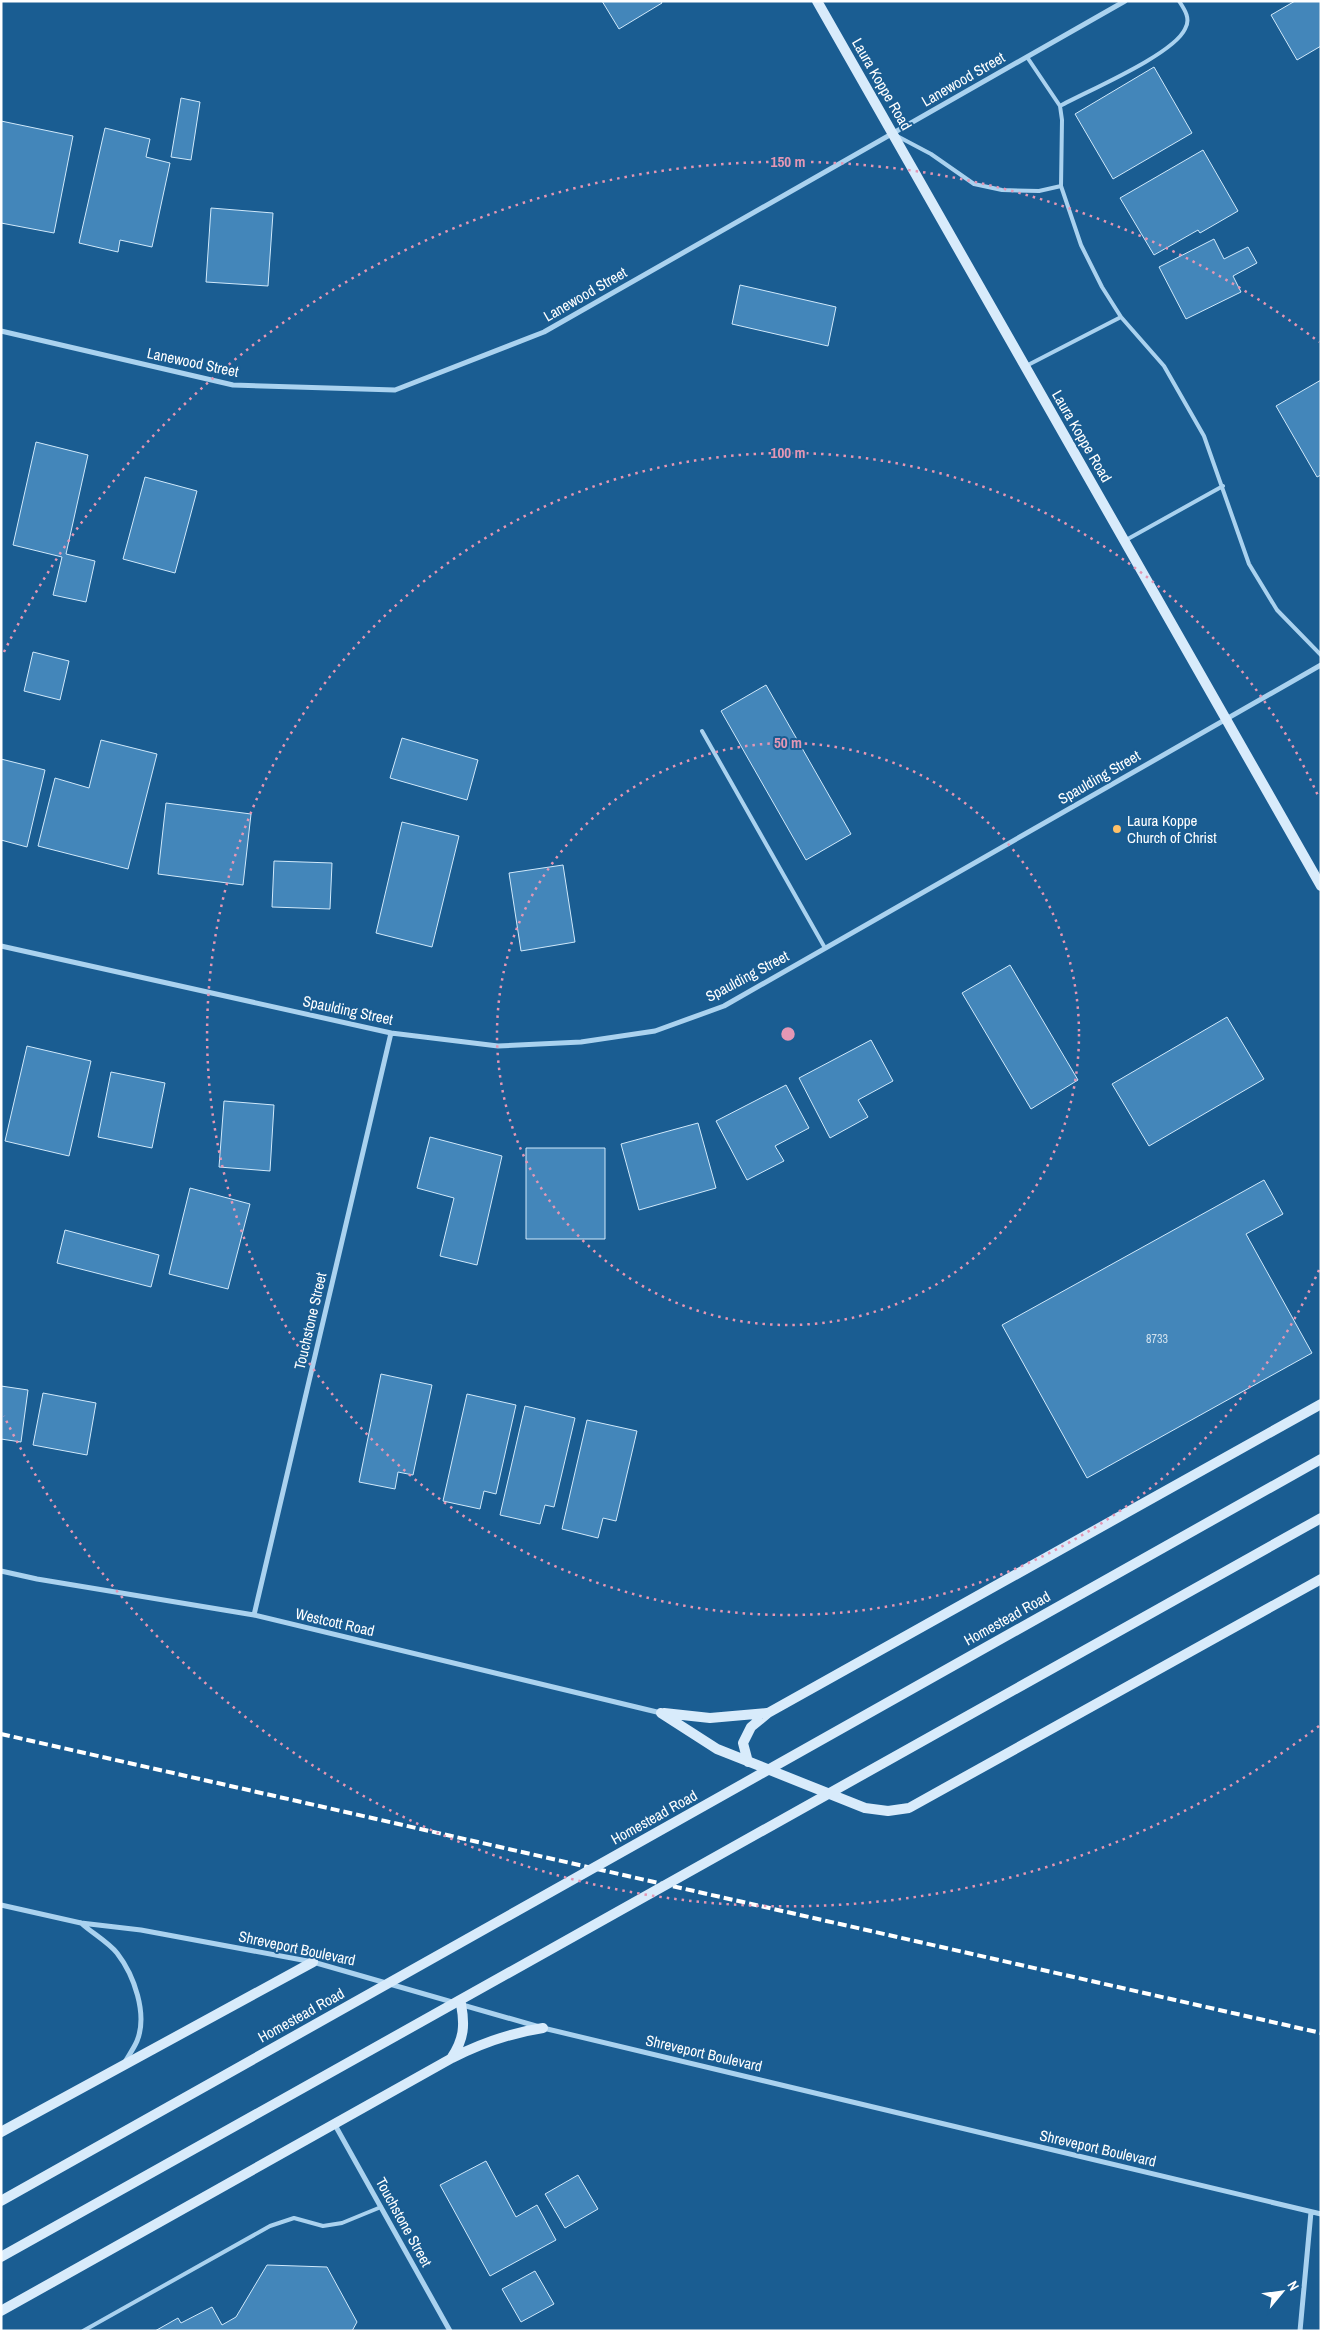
<svg xmlns="http://www.w3.org/2000/svg" width="1322" height="2332" font-family="'Archivo Narrow',sans-serif">
<rect width="100%" height="100%" fill="#1a5d92"/>
<path fill="#4386ba" stroke="#d0e9fb" d="M602,1h59l1,2 -43,26z
M1295,1h26v45l-24,14 -26,-45z
M1154,67l38,66 -79,46 -38,-65z
M181,98l19,4 -9,58 -20,-3z
M1,121l72,15 -19,97 -53,-10z
M105,128l45,11 -4,18 24,6 -18,84 -32,-7 -2,12 -39,-9z
M1203,150l35,61 -38,22 -2,-3 -44,25 -34,-57z
M211,208l62,5 -5,73 -62,-4z
M1214,239l10,20 24,-12 9,16 -24,13 8,16 -55,27 -27,-52z
M740,285l96,22 -8,39 -96,-22z
M1321,380v95l-4,2 -41,-71z
M36,442l52,13 -22,99 29,7 -9,41 -33,-7 9,-38 -49,-12z
M145,477l52,14 -22,82 -52,-14z
M33,652l36,9 -9,39 -36,-9z
M766,685l85,149 -45,26 -85,-149z
M402,738l76,22 -11,40 -77,-22z
M101,740l56,14 -29,115 -90,-23 17,-68 34,10z
M1,759l44,11 -18,77 -26,-7z
M166,803l85,11 -8,71 -85,-11z
M402,822l57,14 -27,111 -56,-14z
M274,861l58,2 -2,46 -58,-2z
M563,865l12,77 -54,9 -12,-78z
M1010,965l68,115 -47,29 -69,-116z
M1227,1017l37,62 -115,67 -37,-62z
M871,1040l22,41 -35,19 10,17 -38,21 -31,-60z
M27,1046l64,15 -22,95 -64,-15z
M111,1072l54,11 -13,65 -54,-11z
M786,1085l23,43 -34,18 9,15 -37,19 -31,-59z
M224,1101l50,4 -4,66 -51,-4z
M698,1123l18,65 -77,22 -18,-66z
M430,1137l72,19 -25,109 -37,-9 14,-58 -37,-10z
M526,1148h79v91h-79z
M1264,1180l19,34 -37,20 66,119 -225,125 -85,-153z
M190,1188l60,16 -22,85 -59,-15z
M65,1230l94,25 -8,32 -94,-24z
M381,1374l51,11 -19,90 -15,-3 -3,17 -36,-7z
M1,1386l27,4 -7,52 -20,-3z
M43,1393l53,10 -9,52 -54,-10z
M467,1394l49,11 -20,89 -12,-3 -4,18 -37,-8z
M525,1406l50,12 -21,89 -9,-2 -5,19 -40,-9z
M587,1420l50,11 -21,90 -13,-3 -5,20 -36,-9z
M486,2161l30,56 21,-12 19,35 -66,36 -50,-91z
M578,2175l20,34 -33,19 -20,-34z
M267,2265l60,2 30,55 -5,9h-197l23,-13 3,5 31,-16 10,18 14,-8z
M535,2271l19,33 -33,18 -19,-33z"/>
<g fill="none" stroke-linecap="round" stroke-linejoin="round">
<path stroke="#aad2ef" stroke-width="4" d="M1027,57l33,49 2,14 -1,66 20,59 21,42 19,30 43,49 40,70 45,128 28,46 44,45
M1060,106c27,-15 113,-51 125,-77 6,-10 0,-19 -6,-28
M897,136l34,18 43,30 28,6 37,1 22,-5
M1026,366l95,-49
M1126,540l97,-54
M702,731l123,217
M83,2331l187,-105 24,-8 29,8 19,-3 39,-16"/>
<path stroke="#aad2ef" stroke-width="5" d="M1,331l232,54 162,5 149,-58 581,-331
M1,946l390,87 107,13 83,-4 74,-11 69,-25 597,-341
M1,1571l36,8 217,36 407,98
M254,1615l137,-582
M1,1905l80,18 60,7 172,32 230,66 778,186
M81,1923c11,10 27,19 36,30 17,22 31,61 20,88 -3,7 -8,14 -12,21
M335,2125l115,206
M1300,2331l11,-119"/>
<path stroke="#d8ebfb" stroke-width="10" d="M817,1l504,885
M661,1713l56,36 148,59 23,3 21,-3 412,-229
M664,1713l46,5 57,-5
M748,1762l-5,-19 8,-16 17,-14 553,-309
M452,2057c12,-18 13,-32 9,-53
M1,2132l312,-170
M1,2311l451,-253c30,-15 57,-25 91,-30"/>
<path stroke="#fff" stroke-width="4" stroke-dasharray="9 4" stroke-linecap="butt" d="M1,1734l1320,299"/>
<path stroke="#d8ebfb" stroke-width="10" d="M1,2201l1320,-742
M1,2257l1320,-739"/>
</g>
<g fill="none" stroke="#e497b5" stroke-width="2.5" stroke-dasharray="2.5 5">
<circle cx="788" cy="1034" r="291"/>
<path d="M1319 1270A581 581 0 1 1 1319 798"/>
<path d="M1319 1726A872 872 0 0 1 4 1416M4 652A872 872 0 0 1 1319 342"/>
</g>
<circle fill="#ffc168" stroke="#1a5d92" stroke-width="2" cx="1117" cy="829" r="5"/>
<g text-anchor="middle" dominant-baseline="central" stroke-width="4" stroke-linejoin="round" paint-order="stroke">
<g font-size="12" fill="#d0e1ee">
<text x="1157" y="1339">8733</text>
</g>
<g font-size="15" fill="#fff" stroke="#1a5d92">
<text transform="translate(963 79) rotate(-30)">Lanewood Street</text>
<text transform="translate(882 84) rotate(60)">Laura Koppe Road</text>
<text transform="translate(585 294) rotate(-30)">Lanewood Street</text>
<text transform="translate(193 362) rotate(12)">Lanewood Street</text>
<text transform="translate(1082 436) rotate(60)">Laura Koppe Road</text>
<text transform="translate(1099 777) rotate(-30)">Spaulding Street</text>
<text transform="translate(747 976) rotate(-28)">Spaulding Street</text>
<text transform="translate(348 1010) rotate(12)">Spaulding Street</text>
<text transform="translate(310 1321) rotate(-77)">Touchstone Street</text>
<text transform="translate(1007 1618) rotate(-29)">Homestead Road</text>
<text transform="translate(335 1622) rotate(13)">Westcott Road</text>
<text transform="translate(654 1817) rotate(-29)">Homestead Road</text>
<text transform="translate(297 1948) rotate(12)">Shreveport Boulevard</text>
<text transform="translate(301 2015) rotate(-29)">Homestead Road</text>
<text transform="translate(704 2053) rotate(13)">Shreveport Boulevard</text>
<text transform="translate(1098 2148) rotate(13)">Shreveport Boulevard</text>
<text transform="translate(404 2222) rotate(61)">Touchstone Street</text>
</g>
<g font-size="15" fill="#fff" stroke="#1a5d92" text-anchor="start">
<text x="1127" y="820">Laura Koppe<tspan x="1127" dy="17">Church of Christ</tspan></text>
</g>
</g>
<circle cx="788" cy="1034" r="8" fill="#e497b5" stroke="#1a5d92" stroke-width="2.5"/>
<g font-size="15" text-anchor="middle" font-weight="bold" fill="#e497b5" stroke="#1a5d92" stroke-width="4" stroke-linejoin="round" paint-order="stroke">
<text x="788" y="167">150 m</text>
<text x="788" y="458">100 m</text>
<text x="788" y="748">50 m</text>
</g>
<rect width="1322" height="2332" fill="none" stroke="#ffffff" stroke-width="5"/>
<g transform="translate(1282 2292) rotate(61)" stroke="#1a5d92" stroke-width="4" paint-order="stroke">
<path d="M0-4L9 19L0 12L-9 19Z" fill="#ffffff"/>
<text y="-8" font-size="14" font-weight="bold" text-anchor="middle" fill="#ffffff">N</text>
</g>
</svg>
